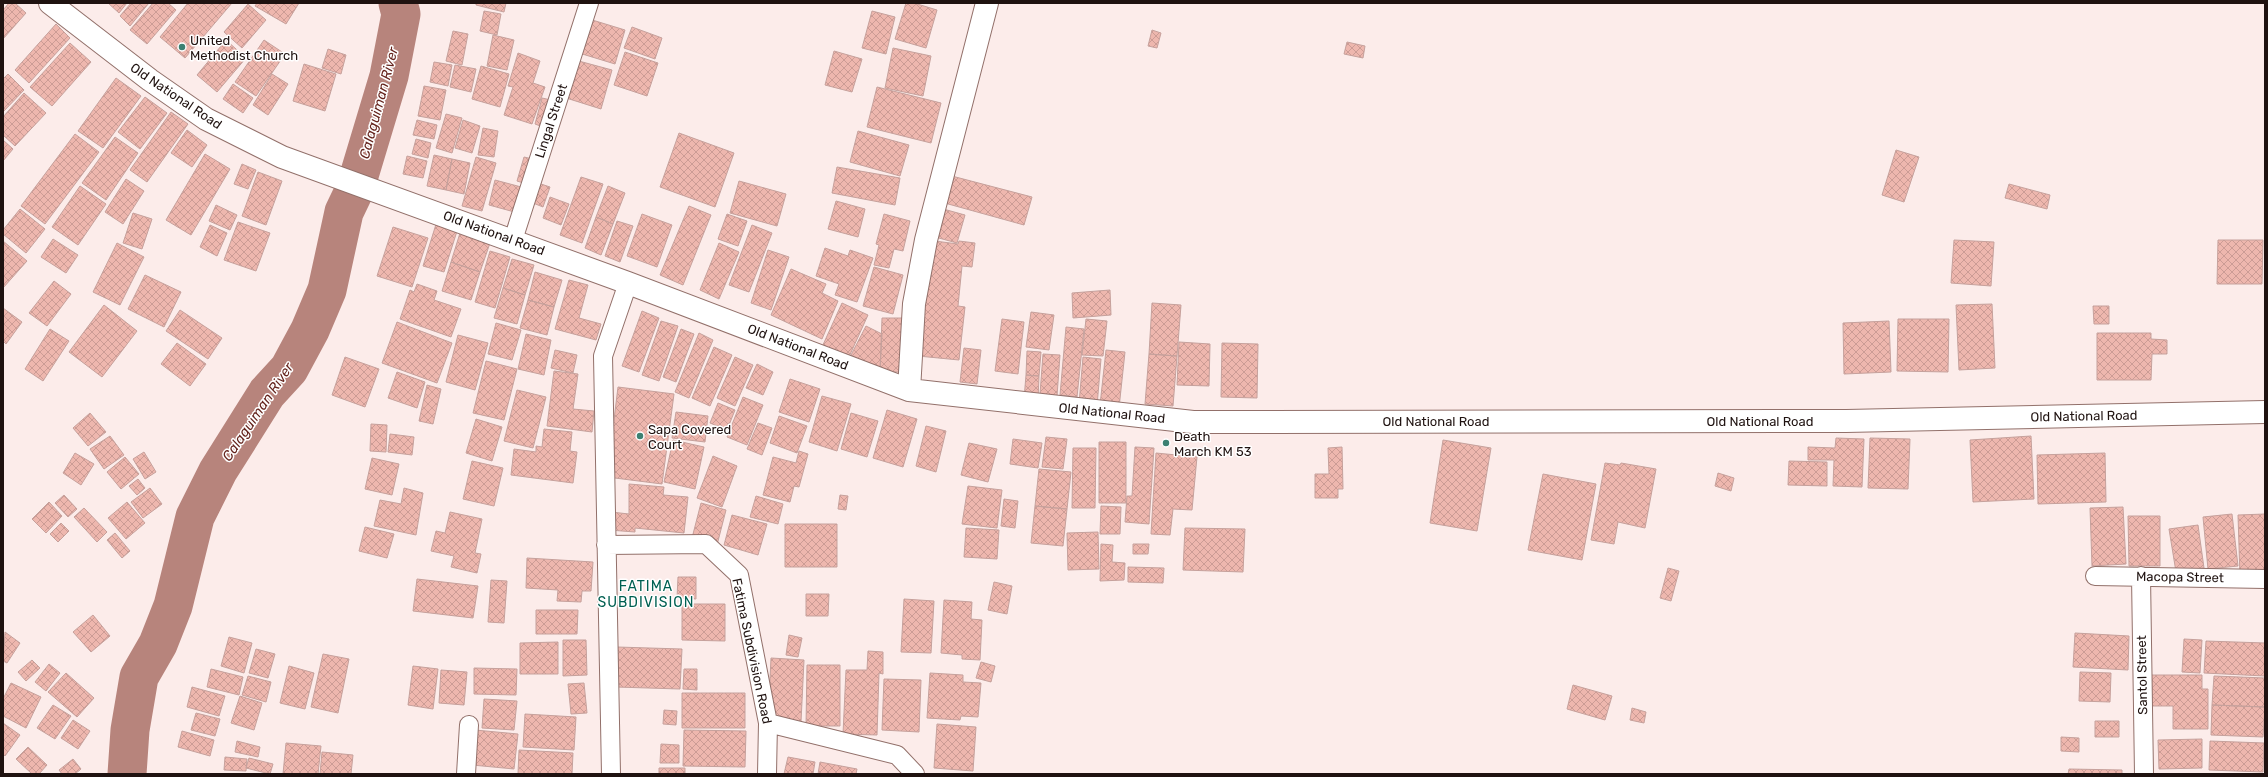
<svg xmlns="http://www.w3.org/2000/svg" width="2268" height="777" font-family="Rubik,sans-serif">
<defs>
<pattern id="building-cross-hatch" width="8" height="8" patternUnits="userSpaceOnUse"><rect width="8" height="8" fill="#eeb7ae"/><path d="M0 0l8 8M0 8l8-8" fill="none" stroke="#cc9c95"/></pattern>
</defs>
<rect width="100%" height="100%" fill="#fcecea"/>
<g fill="none" stroke-linecap="round" stroke-linejoin="round">
<path stroke="#b7847c" stroke-width="39" d="M127,774l3,-44 9,-53 19,-33 15,-38 22,-89 23,-46 49,-78 22,-24 21,-39 17,-40 17,-78 11,-23 34,-113 12,-62 -3,-11"/>
</g>
<path fill="url(#building-cross-hatch)" stroke="#c6a19c" d="M9,3h6l11,10 -23,26v-29z
M108,3h19l-8,10z
M131,3h18l-19,23 -10,-10z
M153,3h15l8,7 -29,34 -17,-14z
M188,3h44l-47,55 -25,-21z
M257,3h42l-13,21 -31,-18z
M476,3h30l-2,9 -28,-7z
M906,3h8l23,7 -11,38 -31,-9z
M248,4l18,16 -24,28 -18,-16z
M484,11l17,3 -4,21 -17,-4z
M872,11l23,6 -9,37 -24,-6z
M589,19l36,11 -10,34 -36,-11z
M56,24l14,14 -41,45 -14,-13z
M632,27l30,11 -7,21 -31,-11z
M1152,30l9,3 -4,15 -9,-2z
M453,31l15,3 -6,31 -16,-4z
M493,35l21,5 -7,30 -20,-4z
M226,40l20,18 -29,34 -20,-17z
M264,40l21,14 -29,42 -21,-14z
M1347,42l18,4 -2,12 -19,-4z
M70,43l21,19 -39,44 -22,-19z
M893,48l38,8 -8,40 -38,-8z
M328,49l18,6 -5,19 -19,-6z
M834,51l28,8 -10,33 -27,-7z
M625,52l33,11 -11,33 -33,-11z
M518,53l22,8 -7,22 12,4 -13,37 -28,-9 9,-28 -5,-1z
M575,60l37,10 -11,39 -38,-12z
M434,62l18,3 -4,21 -18,-4z
M304,64l32,10 -11,37 -32,-10z
M455,65l21,4 -5,23 -21,-5z
M481,66l28,8 -9,33 -28,-8z
M8,74l16,16 -21,22v-33z
M272,74l16,10 -20,31 -15,-10z
M116,78l25,18 -38,52 -25,-17z
M233,84l20,14 -10,15 -20,-14z
M424,86l22,4 -6,30 -22,-4z
M877,87l64,16 -10,40 -64,-16z
M24,93l22,20 -31,33 -12,-11v-18z
M145,97l22,16 -27,36 -22,-17z
M542,98l9,2 -8,27 -8,-3z
M171,112l17,12 -41,58 -17,-12z
M446,114l16,4 -10,35 -16,-5z
M417,120l20,5 -3,14 -21,-4z
M463,120l17,6 -8,27 -17,-5z
M483,128l15,3 -4,26 -16,-2z
M187,130l20,15 -15,22 -21,-14z
M858,131l51,14 -9,31 -50,-14z
M679,133l55,20 -19,54 -55,-20z
M75,134l24,18 -54,72 -24,-18z
M115,137l23,16 -32,47 -24,-17z
M416,139l15,4 -3,15 -16,-4z
M3,140l10,9 -10,12z
M1896,150l23,7 -15,45 -22,-7z
M205,154l25,15 -39,66 -25,-15z
M434,155l18,4 -6,31 -19,-4z
M407,156l20,5 -4,17 -20,-4z
M476,157l20,6 -14,48 -20,-5z
M524,157l13,3 -7,25 -13,-4z
M452,159l18,4 -6,31 -18,-4z
M242,164l14,6 -8,19 -14,-5z
M837,167l63,11 -5,27 -63,-12z
M258,172l24,9 -16,44 -24,-9z
M948,175l84,22 -8,28 -83,-23z
M581,177l22,7 -21,59 -22,-8z
M126,179l18,12 -21,33 -18,-12z
M495,180l30,8 -7,25 -29,-8z
M739,181l47,13 -9,32 -47,-13z
M535,182l15,5 -7,20 -15,-6z
M2009,184l41,11 -3,14 -42,-11z
M80,186l26,18 -28,41 -26,-18z
M608,186l17,7 -12,31 -17,-7z
M550,197l19,7 -8,21 -18,-7z
M836,201l29,8 -7,28 -30,-8z
M216,205l21,10 -7,15 -21,-9z
M689,206l22,9 -28,70 -23,-10z
M936,207l29,8 -8,28 -29,-8z
M20,209l25,20 -19,24 -23,-19v-4z
M133,213l19,6 -10,30 -19,-6z
M642,214l30,11 -15,42 -30,-11z
M727,214l20,7 -9,25 -20,-7z
M884,214l26,7 -7,30 -9,-2 -5,19 -15,-3 5,-20 -3,-1z
M596,217l17,7 -12,31 -16,-7z
M437,221l21,7 -14,44 -21,-6z
M617,221l16,5 -13,36 -15,-6z
M238,222l32,11 -14,38 -32,-11z
M210,225l17,8 -10,23 -17,-9z
M752,225l20,8 -23,59 -20,-7z
M393,227l35,11 -16,49 -35,-11z
M460,233l30,10 -10,29 -29,-10z
M53,239l25,16 -12,18 -25,-16z
M927,240l31,4 1,-3 16,2 -3,24 -10,-1 -4,40 7,1 -6,53 -41,-4z
M1954,240l40,2 -3,44 -40,-3z
M2218,240h45l-1,44h-45z
M3,241l24,20 -24,27z
M117,243l27,14 -24,48 -27,-13z
M719,243l20,9 -20,47 -19,-9z
M825,248l23,8 2,-6 23,8 -16,44 -22,-7 4,-11 -23,-8z
M768,250l21,7 -18,53 -20,-7z
M490,251l20,6 -15,51 -20,-6z
M512,259l22,6 -9,30 -22,-7z
M451,262l29,10 -9,28 -29,-9z
M874,267l29,8 -10,39 -30,-8z
M791,269l35,15 -4,9 16,8 -16,38 -51,-24z
M535,272l27,8 -8,27 -26,-7z
M145,275l36,17 -17,35 -36,-18z
M569,280l19,5 -9,33 22,6 -5,16 -41,-11z
M54,281l17,13 -24,32 -18,-13z
M417,284l20,7 -3,9 27,9 -10,28 -51,-18 10,-29 4,2z
M503,288l22,7 -8,29 -23,-6z
M1110,290l1,25 -38,3 -1,-25z
M528,300l26,7 -7,28 -27,-7z
M842,303l26,12 -20,44 -26,-12z
M1152,303l29,2 -4,51 -28,-2z
M1992,304l3,64 -36,2 -3,-65z
M104,305l33,26 -35,46 -33,-25z
M2093,306h16v18h-15z
M3,308l19,14 -16,22 -3,-3z
M180,310l42,28 -14,21 -42,-28z
M642,311l17,7 -20,54 -17,-6z
M1031,312l23,3 -5,35 -23,-3z
M882,318h22l-2,54h-22z
M1002,319l22,3 -6,52 -23,-3z
M1086,319l21,2 -4,35 -21,-1z
M1898,319h51l-1,53 -51,-1z
M661,321l17,5 -19,55 -17,-6z
M1889,321l2,51 -47,2 -1,-51z
M397,322l55,21 -15,40 -55,-20z
M496,323l25,7 -9,30 -24,-6z
M866,326l16,8 -2,36 -29,-15z
M1066,327l18,2 -7,68 -17,-2z
M50,329l19,12 -26,40 -18,-12z
M681,329l13,5 -18,48 -13,-5z
M699,333l14,7 -24,58 -14,-6z
M2097,333h54v6l16,1v14h-15l-1,26h-54z
M526,334l25,6 -7,35 -26,-6z
M458,335l30,8 -13,47 -29,-8z
M1179,342l31,2 -1,42 -32,-1z
M177,343l29,21 -16,22 -29,-22z
M1222,343l36,1 -1,54 -36,-1z
M714,347l18,8 -22,51 -18,-8z
M964,348l17,2 -4,34 -17,-2z
M555,350l22,5 -4,18 -22,-5z
M1106,350l19,2 -6,56 -19,-3z
M1027,351l14,1 -2,24 -13,-1z
M1043,354l17,1 -3,41 -17,-2z
M1149,354l28,2 -4,50 -28,-2z
M345,357l34,12 -14,38 -33,-12z
M735,357l18,8 -18,41 -18,-8z
M1083,357l18,2 -4,47 -18,-2z
M486,361l31,8 -13,51 -31,-7z
M757,364l16,8 -10,23 -17,-7z
M554,371l24,3 -5,35 21,2 -2,21 -45,-6z
M397,372l28,10 -8,26 -29,-10z
M1026,375l13,1 -1,24 -14,-1z
M790,379l30,10 -11,33 -30,-10z
M427,385l14,4 -8,35 -14,-3z
M618,387l56,7 -12,90 -55,-7z
M517,390l29,7 -13,51 -29,-7z
M822,396l29,8 -14,47 -28,-9z
M743,397l20,8 -16,40 -20,-8z
M718,403l17,7 -8,20 -17,-7z
M887,410l30,9 -14,48 -30,-9z
M676,412l32,4 -3,26 -33,-4z
M90,413l16,19 -18,14 -15,-18z
M851,413l27,8 -11,36 -26,-8z
M779,416l28,10 -10,27 -27,-10z
M476,419l26,8 -10,34 -26,-8z
M758,423l14,5 -10,27 -15,-6z
M371,424l16,1 -1,27 -16,-1z
M926,426l20,5 -10,41 -20,-6z
M544,429l28,3 -2,19 7,1 -4,31 -62,-8 3,-26 22,3v-6l6,1z
M390,434l24,3 -2,18 -24,-3z
M110,436l14,19 -20,14 -14,-20z
M2031,436l3,63 -61,3 -3,-62z
M1046,437l21,2 -4,30 -21,-2z
M1836,438l28,1 -2,48 -29,-1 1,-26h-26v-13l27,1z
M1870,438l40,1 -2,50 -40,-1z
M1013,439l29,4 -4,25 -28,-4z
M673,440l31,7 -9,42 -31,-7z
M1443,440l48,8 -14,83 -47,-8z
M1099,442h27v61h-27z
M969,443l28,6 -9,33 -27,-7z
M1135,447l19,1 -5,76 -24,-2 2,-26h5z
M1342,447l1,42h-5v9h-23v-24h14l-1,-26z
M1073,448h23l-1,60h-23z
M799,451l9,3 -9,33 -5,-1 -4,16 -27,-7 10,-38 23,6z
M144,452l12,20 -11,7 -12,-20z
M75,453l19,11 -13,21 -18,-12z
M1156,453l41,4 -5,53 -19,-1 -3,26 -19,-1z
M2105,453l1,49 -68,2 -1,-49z
M713,456l24,10 -15,41 -25,-9z
M125,457l14,17 -18,15 -14,-17z
M372,458l27,6 -7,31 -27,-6z
M472,461l31,7 -9,38 -31,-7z
M1789,461l38,1v24l-39,-1z
M1605,463l15,2 1,-2 35,6 -11,59 -27,-6 -4,22 -23,-4z
M1039,469l32,3 -4,37 -32,-3z
M1718,473l16,5 -3,13 -16,-5z
M1543,474l53,10 -14,76 -54,-10z
M138,479l7,9 -8,7 -8,-9z
M629,484l35,3 -1,8 25,2 -4,36 -49,-5v4l-26,-2 2,-18 18,2z
M968,486l34,4 -5,38 -35,-4z
M150,488l12,16 -19,14 -12,-16z
M404,488l19,5 -7,42 -42,-9 6,-26 21,4z
M64,495l13,14 -9,8 -13,-14z
M840,495l8,1 -2,14 -8,-1z
M756,496l27,8 -5,20 -28,-7z
M1004,499l14,2 -3,27 -14,-2z
M49,502l13,14 -16,17 -14,-14z
M127,502l18,21 -19,16 -18,-21z
M701,503l25,7 -9,35 -25,-7z
M1035,506l32,3 -4,37 -32,-3z
M1101,506l20,1 -1,27h-20z
M2123,507l3,57 -34,2 -2,-58z
M84,508l23,24 -10,10 -23,-25z
M450,512l32,7 -7,34 6,1 -4,19 -26,-6 3,-11 -23,-5 5,-20 9,2z
M2232,514l6,52 -30,3 -5,-52z
M2265,514v62l-25,1 -2,-62z
M732,515l35,9 -9,31 -34,-10z
M2128,516h32v50h-31z
M61,523l8,8 -11,11 -8,-8z
M785,524h52v43h-52z
M2198,525l6,43 -28,4 -7,-43z
M365,527l29,7 -7,24 -28,-7z
M966,528l33,2 -2,29 -33,-2z
M1185,528l60,1 -2,43 -60,-2z
M1098,532l1,37 -31,1 -1,-37z
M115,533l15,18 -8,7 -15,-18z
M1101,544l12,1 -1,17 13,1 -1,17 -24,1z
M1133,544h16l-1,10h-15z
M527,558l66,4 -2,29h-9l-1,11 -24,-1 1,-11 -32,-2z
M1128,567l36,1 -1,15 -35,-1z
M1668,568l11,3 -8,30 -11,-3z
M678,577h18v22l-19,-1z
M417,579l61,7 -5,32 -60,-7z
M491,580l16,1 -3,42 -16,-1z
M994,582l18,4 -5,28 -19,-4z
M806,594h23l-1,22h-22z
M904,599l30,2 -3,52 -30,-1z
M944,600l28,2 -1,17 11,1 -2,40 -18,-1v-4l-21,-2z
M682,604h43v37l-43,-1z
M536,610h42l-1,24h-41z
M93,615l17,21 -19,16 -18,-20z
M5,632l15,11 -13,20 -4,-2z
M2075,633l54,3 -1,34 -55,-3z
M789,635l13,3 -4,19 -12,-2z
M229,637l23,6 -8,30 -23,-7z
M2184,639l18,1 -2,33 -18,-1z
M563,640h23l1,35 -24,1z
M2206,641l59,2v33l-61,-3z
M558,642v32h-38v-31z
M617,647l65,2 -2,40 -64,-2z
M256,649l19,5 -7,24 -19,-5z
M868,651l15,1v22l-4,-1 -2,62 -34,-1 3,-64h21z
M323,654l26,5 -11,54 -27,-6z
M771,658l33,2 -3,62 -33,-2z
M32,660l8,8 -14,13 -8,-9z
M981,662l14,4 -4,16 -15,-4z
M49,664l11,9 -14,18 -11,-9z
M807,665h33v61h-34z
M289,666l25,7 -9,36 -25,-6z
M413,666l25,3 -5,40 -25,-4z
M474,668l43,1 -1,26 -42,-1z
M211,669l32,8 -4,18 -32,-8z
M684,669h13v21l-14,-1z
M441,670l26,2 -3,33 -25,-2z
M2080,672l31,1 -1,29 -31,-1z
M66,673l28,25 -17,19 -29,-25z
M930,673l33,2v7l18,1 -3,34 -17,-1 -1,4 -33,-2z
M2146,675h56v14h6v40h-35v-23h-27z
M248,676l23,6 -5,20 -24,-7z
M2214,676l51,2v29l-53,-2z
M884,679l37,1 -2,52 -37,-2z
M11,683l30,14 -15,31 -23,-12v-17z
M584,683l3,30 -16,1 -3,-30z
M1573,685l39,11 -7,24 -38,-11z
M192,687l33,9 -6,20 -32,-9z
M682,693h63v35h-63z
M240,696l22,7 -8,27 -23,-7z
M484,699l33,2 -3,29 -32,-2z
M53,705l18,11 -16,23 -18,-11z
M2212,705l53,2 -2,30 -52,-2z
M1632,708l14,4 -2,11 -14,-3z
M664,710l13,1 -1,14 -13,-1z
M196,713l24,6 -5,17 -24,-6z
M525,714l51,3 -2,33 -51,-3z
M73,720l17,11 -12,18 -17,-11z
M2095,721h24v16h-24z
M3,723l17,12 -15,21 -2,-2z
M937,724l39,3 -3,44 -39,-3z
M475,730l43,4 -4,35 -42,-4z
M684,730l62,1 -1,36 -62,-1z
M182,731l32,9 -4,16 -32,-9z
M2061,737l18,1v14l-18,-1z
M2202,739v29l-43,1 -1,-29z
M237,741l23,6 -2,10 -23,-5z
M2210,741l54,2 -1,29 -54,-2z
M286,743l35,3 -3,28h-35z
M661,744l18,1v18h-19z
M28,747l19,18 -8,9h-7l-16,-15z
M519,750l54,3 -1,21h-54z
M322,752l31,3 -2,19h-31z
M225,757l22,2 -1,12 -22,-1z
M788,757l27,5 -2,12h-29z
M249,758l24,6 -3,10 -24,-6z
M73,759l8,10 -6,5h-13l-3,-4z
M820,762l37,7 -1,5h-38z
M659,768h26v6h-26z
M2069,769l53,1v4h-54z"/>
<g fill="none" stroke-linecap="round" stroke-linejoin="round">
<defs>
<path id="minor" d="M513,240l76,-237
M606,545l100,-1 33,31 29,148 -1,51
M2095,576l170,3
M2141,576l3,198
M768,723l129,32 18,19
M466,774l3,-49
M611,774l-8,-418 25,-73"/>
<path id="secondary" d="M50,3l100,77 56,39 76,38 346,126 281,107 284,32 653,-1 419,-9
M909,390l5,-86 12,-64 61,-237"/>
</defs>
<use href="#minor" stroke="#92706a" stroke-width="20"/>
<use href="#secondary" stroke="#92706a" stroke-width="24"/>
<use href="#minor" stroke="#fff" stroke-width="18"/>
<use href="#secondary" stroke="#fff" stroke-width="22"/>
</g>
<g fill="#3c8072" stroke="#fff" stroke-width="1.5">
<circle cx="182" cy="47" r="4"/>
<circle cx="640" cy="436" r="4"/>
<circle cx="1166" cy="443" r="4"/>
</g>
<g text-anchor="middle" dominant-baseline="central" stroke-width="3" stroke-linejoin="round" paint-order="stroke">
<g font-size="13" fill="#1f1210" stroke="#fff" text-anchor="start">
<text x="190" y="40">United<tspan x="190" dy="15">Methodist Church</tspan></text>
<text x="648" y="429">Sapa Covered<tspan x="648" dy="15">Court</tspan></text>
<text x="1174" y="436">Death<tspan x="1174" dy="15">March KM 53</tspan></text>
</g>
<g font-size="13" fill="#1f1210" stroke="#fff">
<text transform="translate(176 96) rotate(34)">Old National Road</text>
<text transform="translate(551 121) rotate(-72)">Lingal Street</text>
<text transform="translate(494 233) rotate(20)">Old National Road</text>
<text transform="translate(798 347) rotate(21)">Old National Road</text>
<text transform="translate(1112 413) rotate(6)">Old National Road</text>
<text transform="translate(2084 416) rotate(-1)">Old National Road</text>
<text x="1436" y="421">Old National Road</text>
<text x="1760" y="421">Old National Road</text>
<text transform="translate(2180 577) rotate(1)">Macopa Street</text>
<text transform="translate(752 651) rotate(78)">Fatima Subdivision Road</text>
<text transform="translate(2142 675) rotate(-91)">Santol Street</text>
</g>
<g font-size="14" font-style="italic" fill="#65241d" stroke="#fff">
<text transform="translate(379 103) rotate(-75)">Calaguiman River</text>
<text transform="translate(258 412) rotate(-56)">Calaguiman River</text>
</g>
<g font-size="14" letter-spacing="1" fill="#005f51" stroke="#fff">
<text x="646" y="586">FATIMA<tspan x="646" dy="16">SUBDIVISION</tspan></text>
</g>
</g>
<rect width="2268" height="777" fill="none" stroke="#1f1210" stroke-width="8"/>
</svg>
